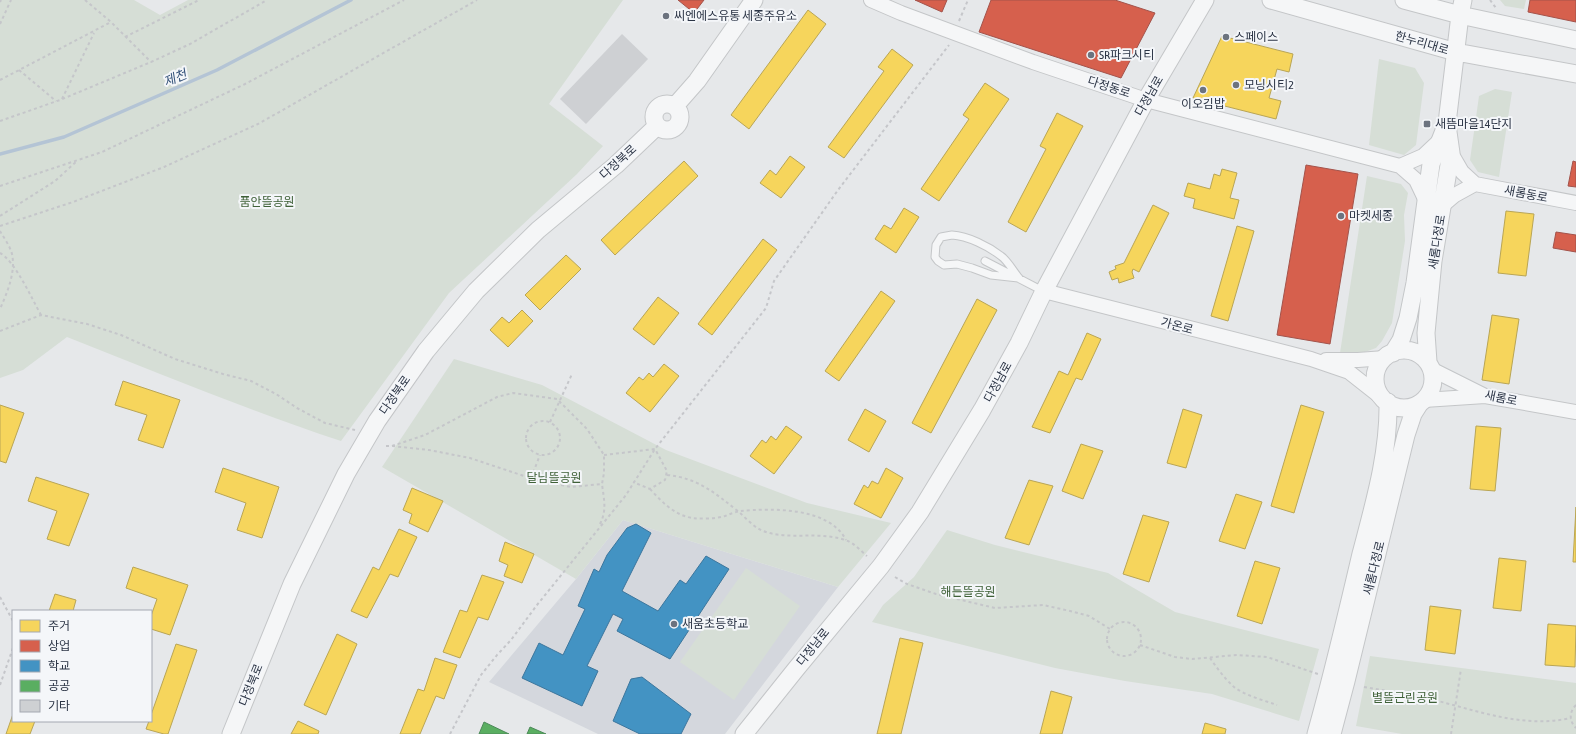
<svg xmlns="http://www.w3.org/2000/svg" width="1576" height="734" font-family="'Asap Condensed','Noto Sans KR',sans-serif">
<rect width="100%" height="100%" fill="#e6e8ea"/>
<path fill="#d4d7dd" d="M623,520l215,67 -113,147h-127l-109,-52 87,-103z"/>
<path fill="#d6ded6" d="M0,0h134l26,15 28,-15h435l-74,104 54,42 -26,28 -128,119 -108,148c-93,-31 -183,-68 -274,-104l-44,33 -23,8z
M1500,0h26l-2,9 -19,-3z
M1379,59l36,9 9,15 -8,62 -12,10 -35,-10z
M1495,89l17,3 -13,85 -21,-5 -8,-12 9,-64z
M1367,176l34,8 7,9 -4,22 1,26 -13,82 -10,18 -6,7 -11,4 -25,1z
M454,359l88,26 124,65 141,53 84,20 -53,64 -215,-67 -47,59 -194,-112z
M947,530l48,15 113,28 67,39 144,37 -20,72 -87,-27 -87,-13 -70,-13 -183,-46 11,-17 31,-28z
M746,568l54,38 -66,94 -54,-38z
M1370,656l206,27v51h-174l-46,-8z"/>
<path fill="#f6d55c" stroke="#b9a555" d="M808,10l18,14 -77,105 -18,-14z
M1222,36l71,18 -4,18 -12,-3 -8,29 12,3 -5,18 -83,-21z
M892,49l21,16 -69,93 -16,-11 56,-76 -6,-4z
M985,83l24,16 -70,102 -18,-12 48,-70 -6,-4z
M1057,113l26,13 -57,106 -18,-10 38,-73 -6,-3z
M790,156l15,11 -24,31 -21,-15 10,-13 6,5z
M684,161l14,15 -83,79 -14,-15z
M1222,169l15,4 -7,25 9,2 -5,19 -41,-11 2,-9 -11,-3 4,-13 22,6 4,-15 6,2z
M1153,205l16,8 -30,59 -6,-3 -1,3 2,6 -15,5 -1,-5 -6,2 -3,-8 7,-3 -1,-3 9,-3z
M904,208l15,9 -23,36 -21,-14 9,-14 7,4z
M1506,211l28,3 -8,62 -28,-3z
M1237,226l17,5 -26,90 -17,-5z
M763,239l14,11 -65,85 -14,-11z
M566,255l15,14 -41,41 -15,-15z
M881,291l14,10 -56,80 -14,-10z
M658,297l21,16 -25,32 -21,-16z
M977,299l20,11 -66,123 -19,-10z
M522,310l11,11 -25,26 -18,-17 12,-13 7,6z
M1492,315l27,4 -10,65 -27,-4z
M1087,333l14,6 -19,41 -6,-2 -26,55 -18,-6 27,-56 9,4z
M664,364l15,12 -29,36 -24,-19 13,-16 4,3 6,-7 4,4z
M123,381l57,19 -17,48 -25,-8 9,-25 -32,-10z
M0,405l24,8 -18,50 -6,-2z
M1301,405l23,7 -30,101 -23,-7z
M865,409l21,12 -17,31 -21,-12z
M1183,409l19,6 -16,53 -19,-5z
M786,426l16,11 -28,37 -24,-18 12,-16 4,3 5,-7 5,4z
M1476,426l25,2 -6,63 -25,-2z
M1081,444l22,7 -20,48 -21,-8z
M223,468l56,19 -17,51 -25,-8 9,-27 -31,-11z
M886,468l17,10 -22,40 -27,-14 10,-19 4,3 4,-7 6,3z
M36,477l53,17 -20,52 -22,-7 10,-28 -29,-10z
M1029,480l24,6 -24,59 -24,-7z
M412,488l31,13 -15,31 -19,-9 3,-9 -9,-4z
M1236,494l26,8 -17,47 -26,-8z
M1576,507v55h-3z
M1143,515l26,7 -20,60 -26,-8z
M399,529l18,8 -19,40 -8,-3 -23,44 -16,-7 22,-44 6,3z
M505,542l29,12 -12,29 -18,-7 4,-11 -9,-4z
M1499,558l27,3 -5,50 -28,-3z
M1255,561l25,7 -18,56 -25,-8z
M133,567l55,18 -18,50 -19,-6v-13l6,-17 -31,-11z
M482,575l22,7 -16,38 -10,-3 -18,41 -17,-6 17,-42 7,2z
M55,594l21,6 -3,11h-24z
M1430,606l31,4 -6,44 -30,-4z
M1548,624l28,2 -1,41 -30,-2z
M337,634l20,10 -31,71 -22,-10z
M900,638l23,5 -22,91h-24z
M176,644l21,6 -29,84h-4l-18,-5 3,-8h2v-6z
M435,658l22,7 -13,34 -8,-3 -16,38h-20l18,-45 6,2z
M1051,691l21,6 -10,37h-22z
M13,714v7h22l-5,13h-24z
M298,721l21,10 -1,3h-27z
M1205,723l21,6 -1,5h-23z"/>
<path fill="#d6604d" stroke="#a3534b" d="M678,0h26l-10,13z
M915,0h32l-5,12z
M991,0h124l40,13 -34,65 -142,-46z
M1530,0h46v22l-48,-10z
M1573,161l3,1v25l-8,-1z
M1306,165l52,9 -28,170 -53,-9z
M1556,232l20,3v17l-23,-4z"/>
<path fill="#4393c3" stroke="#3c769d" d="M636,524l15,9 -29,58 36,20 22,-31 6,4 20,-28 23,13 -59,90 -53,-28 6,-12 -10,-5 -26,52 11,5 -16,35 -60,-28 17,-35 24,12 22,-46 -7,-3 16,-37 5,3 8,-17 20,-27z
M642,677l49,37 -10,20h-41l-27,-13 18,-42z"/>
<path fill="#5aae61" stroke="#4c8959" d="M484,722l25,12h-30z
M530,727l16,7h-19z"/>
<g fill="none" stroke-linecap="round" stroke-linejoin="round">
<path stroke="#b4c4d5" stroke-width="3.5" d="M0,154l64,-17 153,-67 134,-70"/>
</g>
<path fill="#ced0d3" d="M622,34l26,25 -62,65 -26,-25z"/>
<g fill="none" stroke-linecap="round" stroke-linejoin="round">
<defs>
<path id="service" d="M952,235c16,1 36,11 49,21 7,5 12,15 18,22l-28,-3 -19,-7 -15,-4 -13,1 -6,-4 -3,-4 1,-12 5,-8z
M985,261l58,30"/>
<path id="minor" d="M871,0l30,13 132,49 113,38 254,66 16,14 10,21
M1451,153l11,19 13,12
M1400,166l23,-10 17,-16
M1475,184l101,19
M1442,206l13,-11 20,-11
M1044,291l267,68 38,13 33,26
M1326,360h32l27,-2
M1431,369l54,27 91,16
M1424,400l61,-4"/>
<path id="tertiary" d="M1271,0l185,52 120,22
M1404,0l56,15 116,25
M654 117a13 13 0 1 1 26 0a13 13 0 1 1-26 0Z
M675,106l22,-25 57,-81
M1375 379a29 29 0 1 1 58 0a29 29 0 1 1-58 0Z
M1393,353l8,-13 7,-22 7,-35 16,-119 16,-41 13,-108 3,-15
M1428,362l-2,-29 7,-72 18,-108 -4,-28
M231,734l61,-150 54,-110 31,-53 49,-70 50,-60 62,-61 78,-65 41,-39
M744,734l52,-65 85,-103 39,-54 62,-102 37,-67 25,-52 102,-191 59,-100
M1316,734c17,-60 31,-120 45,-180 13,-50 28,-100 27,-152
M1332,734l14,-53 60,-246 7,-21 7,-11"/>
</defs>
<use href="#service" stroke="#c4c6c8" stroke-width="9"/>
<use href="#minor" stroke="#c4c6c8" stroke-width="16"/>
<use href="#tertiary" stroke="#c4c6c8" stroke-width="19"/>
<path stroke="#c5c6ca" stroke-width="2" stroke-dasharray="3 3" stroke-linecap="butt" d="M85,0l26,22 40,40
M1490,0l6,8
M0,2l1,-2
M959,21l9,-21
M0,24l11,-24
M125,37l74,-37
M19,70l37,31
M0,80l111,-58
M62,99l32,-66
M0,121l60,-21 91,-38 39,-18 77,-44
M0,186l102,-34 143,-68 159,-84
M0,216l55,-35 22,-20
M0,226l73,-24 91,-35 94,-43 219,-124
M0,231c4,7 10,15 12,23 4,18 -5,39 -12,55
M0,253c15,8 32,46 41,62
M0,331l41,-16 46,9 34,11 54,24 48,15 28,7 25,13 21,14 28,15 30,7
M526 438a17 17 0 1 1 34 0a17 17 0 1 1-34 0Z
M550,422l22,-48
M386,446h6l33,-11 72,-38 16,-4 44,6 30,30 17,26v18l-2,11 -31,3 -35,-7 -66,-22 -41,-8 -37,-4
M604,455l51,-6 12,22 -2,9 -15,9 -17,-7
M667,475c31,3 48,18 72,37 8,7 16,17 27,20 25,8 53,-1 79,8 8,2 16,11 22,16
M531,478l9,-23
M650,489c11,12 24,26 42,29 10,1 23,1 33,-2 5,-2 10,-4 15,-5 32,-3 89,-4 106,29
M600,524c7,-14 4,-24 2,-40
M895,577l12,7 29,10 59,14 48,-3 27,6 19,5 21,13
M0,597l13,24
M1107 639a17 17 0 1 1 34 0a17 17 0 1 1-34 0Z
M1140,645l35,12 17,2 45,-4 30,2 51,17
M1210,658c7,10 15,21 24,29 12,9 29,13 43,18
M0,685l13,-37
M1364,687c22,4 44,7 66,12 46,11 93,30 141,19
M1576,705c-7,7 -7,16 0,23
M450,734l31,-59 16,-20 14,-15 26,-35 89,-110 29,-46 111,-141 8,-27 64,-91 111,-145
M1451,734l10,-65"/>
<use href="#service" stroke="#f5f6f7" stroke-width="7"/>
<use href="#minor" stroke="#f5f6f7" stroke-width="14"/>
<use href="#tertiary" stroke="#f5f6f7" stroke-width="17"/>
</g>
<g fill="#6c737f" stroke="#f4f6f9" stroke-width="1.5">
<circle cx="666" cy="16" r="4"/>
<circle cx="1226" cy="37" r="4"/>
<circle cx="1091" cy="55" r="4"/>
<circle cx="1236" cy="85" r="4"/>
<circle cx="1203" cy="90" r="4"/>
<rect x="1423" y="120" width="8" height="8" rx="2"/>
<circle cx="1341" cy="216" r="4"/>
<circle cx="674" cy="624" r="4"/>
</g>
<g text-anchor="middle" dominant-baseline="central" stroke-width="4" stroke-linejoin="round" paint-order="stroke">
<g font-size="12" fill="#2b3445" stroke="#f4f6f9" text-anchor="start">
<text x="674" y="16">씨엔에스유통 세종주유소</text>
<text x="1234" y="37">스페이스</text>
<text x="1099" y="55">SR파크시티</text>
<text x="1244" y="85">모닝시티2</text>
<text x="1203" y="104" text-anchor="middle">이오김밥</text>
<text x="1435" y="124">새뜸마을14단지</text>
<text x="1349" y="216">마켓세종</text>
<text x="682" y="624">새움초등학교</text>
</g>
<g font-size="12" fill="#2b3445" stroke="#f4f6f9">
<text transform="translate(1422 43) rotate(16)">한누리대로</text>
<text transform="translate(1109 87) rotate(18)">다정동로</text>
<text transform="translate(1149 96) rotate(-60)">다정남로</text>
<text transform="translate(618 162) rotate(-42)">다정북로</text>
<text transform="translate(1526 194) rotate(11)">새롬동로</text>
<text transform="translate(1437 242) rotate(-81)">새롬다정로</text>
<text transform="translate(1177 326) rotate(15)">가온로</text>
<text transform="translate(998 382) rotate(-61)">다정남로</text>
<text transform="translate(395 395) rotate(-55)">다정북로</text>
<text transform="translate(1501 398) rotate(12)">새롬로</text>
<text transform="translate(1374 568) rotate(-76)">새롬다정로</text>
<text transform="translate(813 647) rotate(-51)">다정남로</text>
<text transform="translate(251 685) rotate(-68)">다정북로</text>
</g>
<g font-size="12" fill="#3f6138" stroke="#f4f6f9">
<text x="267" y="202">품안뜰공원</text>
<text x="554" y="478">달님뜰공원</text>
<text x="968" y="592">해든뜰공원</text>
<text x="1405" y="698">별뜰근린공원</text>
</g>
<g font-size="13" font-style="italic" fill="#34527a" stroke="#f4f6f9">
<text transform="translate(175 78) rotate(-23)">제천</text>
</g>
</g>
<rect x="12" y="610" width="140" height="112" fill="#f4f6f9" stroke="#a4a8b1"/>
<rect x="20" y="620" width="20" height="12" fill="#f6d55c" stroke="#a4a8b1"/>
<text x="48" y="630" font-size="12" fill="#2b3445">주거</text>
<rect x="20" y="640" width="20" height="12" fill="#d6604d" stroke="#a4a8b1"/>
<text x="48" y="650" font-size="12" fill="#2b3445">상업</text>
<rect x="20" y="660" width="20" height="12" fill="#4393c3" stroke="#a4a8b1"/>
<text x="48" y="670" font-size="12" fill="#2b3445">학교</text>
<rect x="20" y="680" width="20" height="12" fill="#5aae61" stroke="#a4a8b1"/>
<text x="48" y="690" font-size="12" fill="#2b3445">공공</text>
<rect x="20" y="700" width="20" height="12" fill="#ced0d3" stroke="#a4a8b1"/>
<text x="48" y="710" font-size="12" fill="#2b3445">기타</text>
</svg>
